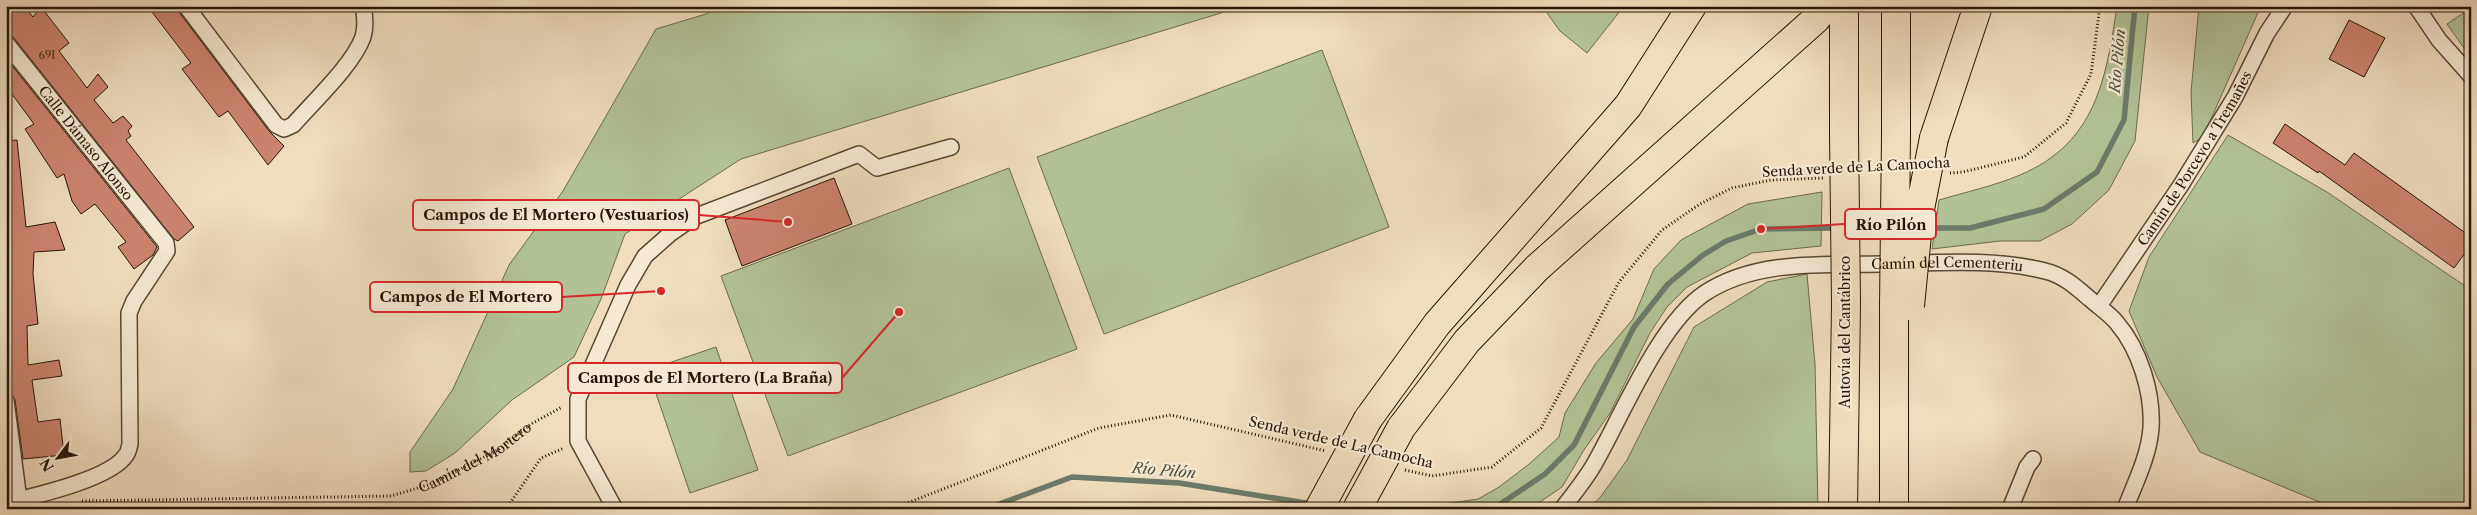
<svg xmlns="http://www.w3.org/2000/svg" width="2477" height="515" font-family="'Libre Caslon Text',serif">
<rect width="100%" height="100%" fill="#efddbd"/>
<filter id="stains"><feTurbulence type="fractalNoise" baseFrequency=".004" numOctaves="4"/><feColorMatrix values="0 0 0 0 .2 0 0 0 0 .09 0 0 0 0 .02 0 0 0 .5 -.17"/></filter>
<radialGradient id="worn" r=".72"><stop offset=".6" stop-color="#630" stop-opacity="0"/><stop offset="1" stop-color="#630" stop-opacity=".3"/></radialGradient>
<path fill="#b2c296" stroke="#6b6c4e" d="M721,6h523l-503,153 -116,75 -24,65 -27,58 -62,43 -57,53 -29,18 -16,1v-20l43,-63 56,-124 54,-74 93,-162 50,-15z
M1542,6h82l-37,47 -27,-22z
M2117,6h32l-14,135 -26,49 -37,34 -32,17h-40l-68,8 7,-49c27,-8 55,-14 81,-25 76,-32 86,-96 97,-169z
M2199,6h62l-58,131 -10,6 -2,-51z
M2471,8v50l-24,-34z
M1322,50l67,177 -285,107 -67,-177z
M2228,135l99,57 144,98v219h-135l-136,-57 -43,-75 -28,-66 20,-54z
M1009,168l68,181 -289,107 -67,-180z
M1822,192l-1,54 -69,7 -65,34 -20,20 -17,26 -40,80 -26,37 -22,37 -22,15 -13,7h-103v-2l54,-8 21,-12 29,-22 31,-28 6,-24 31,-50 37,-44 21,-50 27,-29 67,-36z
M1807,274l8,90 3,145h-229l13,-14 25,-35 67,-133 73,-45z
M716,347l42,123 -68,23 -42,-123z"/>
<g fill="none" stroke-linecap="round" stroke-linejoin="round">
<path stroke="#6b7a6b" stroke-width="5.5" d="M1851,228h36
M1924,228h46l74,-19 53,-37 27,-52 11,-114
M1329,506l15,3
M986,509l86,-32 107,6 133,21
M1493,509l52,-35 29,-29 60,-118 34,-43 35,-29 23,-14 35,-12 76,-1"/>
</g>
<path fill="#cc836e" stroke="#241607" d="M6,6h18l9,11 8,-10 28,36 -10,8 28,37 11,-14 10,13 -14,13 19,23 10,-7 9,10 -4,5 3,5 -5,4 68,87 -16,14 -4,-2 -161,-202 -7,-3z
M160,6h17l2,6 90,119 15,15 -16,19 -40,-54 -9,6 -37,-48 9,-6 -39,-51z
M2349,20l36,18 -21,39 -35,-18z
M6,58l151,189 -4,8 -19,14 -16,-22 8,-5 -31,-38 -14,10 -9,-13 -8,-27 -7,4 -32,-49 9,-5 -28,-38z
M2285,124l60,41 9,-12 117,84v8l-17,23 -135,-97 -1,2 -45,-30z
M17,140l9,87 29,-5 10,28 -31,2 -1,22 5,50 -11,2 1,39 31,-5 3,16 -30,4 6,42 22,-3 4,36 -41,4 -8,-59 -4,-7 -5,-35v-217z
M834,178l18,46 -110,42 -17,-46z"/>
<g fill="none" stroke-linecap="round" stroke-linejoin="round">
<defs>
<g id="street">
<path d="M186,6l90,119 8,4 9,-4c20,-23 60,-60 70,-88 3,-10 2,-21 0,-31"/>
<path d="M2416,6l23,34 32,36"/>
<path id="s2" d="M6,43l160,200 1,8 -33,50 -5,12 1,131c-1,4 -2,9 -4,11 -15,24 -92,41 -120,48"/>
<path id="s3" d="M2099,306l82,-121 54,-88 32,-64 18,-27"/>
<path d="M6,401l13,99"/>
<path d="M615,509l-37,-68v-42l50,-114 17,-29 26,-23 23,-16 165,-63 18,14 74,-21"/>
<path id="s4" d="M1562,509c12,-16 25,-31 34,-48 27,-48 64,-138 109,-168 52,-34 120,-28 179,-29 53,-1 109,-6 161,7 18,4 32,17 45,28 9,8 20,15 27,24 23,27 36,70 34,105 -2,28 -16,55 -26,81"/>
<path d="M2010,509l17,-42 6,-8"/>
</g>
<path id="highway" d="M1844,6v127
M1896,136v-130
M1934,138l44,-132
M1894,305v204
M1368,419l69,-95 191,-218 64,-100
M1401,428l66,-87 70,-73 279,-249 10,-13
M1843,509l3,-205"/>
</defs>
<use href="#street" stroke="#574834" stroke-width="18"/>
<use href="#highway" stroke="#241607" stroke-width="30"/>
<g stroke="#241607" stroke-width="3" stroke-dasharray="1 2.5" stroke-linecap="butt">
<path d="M1950,173l13,-1 61,-15 42,-34 25,-49 9,-68"/>
<path d="M1405,470l27,6 60,-9 49,-39 78,-146 43,-52 38,-26 32,-16 39,-8 52,-2"/>
<path id="s1" d="M82,501l309,-5 40,-12 67,-34 33,-26 31,-17"/>
<path d="M506,509l35,-51 23,-10"/>
<path d="M892,509l207,-81 72,-13 155,36"/>
</g>
<use href="#street" stroke="#f5e9d4" stroke-width="15"/>
<use href="#highway" stroke="#efddbd" stroke-width="28"/>
<defs>
<path id="highway-bridge" d="M1844,133l2,171
M1894,305l2,-169
M1910,306l9,-92 15,-76
M1319,509l49,-90
M1357,509l44,-81"/>
</defs>
<use href="#highway-bridge" stroke="#241607" stroke-width="30" stroke-linecap="butt"/>
<use href="#highway-bridge" stroke="#efddbd" stroke-width="28"/>
</g>
<g text-anchor="middle" dominant-baseline="central" stroke-width="4.5" stroke-linejoin="round" paint-order="stroke">
<g font-size="11" fill="#4e3121">
<text x="47" y="55">69I</text>
</g>
<g font-size="14" fill="#241607" stroke="#f5e9d4">
<text stroke="none"><textPath href="#s2" startOffset="128">Calle Dámaso Alonso</textPath></text>
<text stroke="none"><textPath href="#s3" startOffset="176">Camín de Porceyo a Tremañes</textPath></text>
<text transform="translate(1856 167) rotate(-3)">Senda verde de La Camocha</text>
<text stroke="none"><textPath href="#s4" startOffset="508">Camín del Cementeriu</textPath></text>
<text transform="translate(1845 332) rotate(-90)">Autovía del Cantábrico</text>
<text transform="translate(1341 442) rotate(13)">Senda verde de La Camocha</text>
<text stroke="none"><textPath href="#s1" startOffset="402">Camín del Mortero</textPath></text>
</g>
<g font-size="15" font-style="italic" fill="#4d5041" stroke="#f5e9d4">
<text transform="translate(2117 61) rotate(-85)">Río Pilón</text>
<text transform="translate(1164 470) rotate(5)">Río Pilón</text>
</g>
</g>
<path fill="none" stroke="#d62828" stroke-width="2" d="M788 222L699 215M1761 229L1845 224M661 291L562 297M899 312L842 378"/>
<g fill="#d62828" stroke="#f5e9d4" stroke-width="2">
<circle cx="788" cy="222" r="5"/>
<circle cx="1761" cy="229" r="5"/>
<circle cx="661" cy="291" r="5"/>
<circle cx="899" cy="312" r="5"/>
</g>
<g fill="#f5e9d4" stroke="#d62828" stroke-width="2">
<rect x="413" y="200" width="286" height="30" rx="5"/>
<rect x="1845" y="209" width="91" height="30" rx="5"/>
<rect x="370" y="282" width="192" height="30" rx="5"/>
<rect x="568" y="363" width="274" height="30" rx="5"/>
</g>
<g font-size="15" text-anchor="middle" font-weight="bold" fill="#241607">
<text x="556" y="220">Campos de El Mortero (Vestuarios)</text>
<text x="1891" y="230">Río Pilón</text>
<text x="466" y="302">Campos de El Mortero</text>
<text x="705" y="383">Campos de El Mortero (La Braña)</text>
</g>
<rect width="2477" height="515" fill="none" stroke="#efddbd" stroke-width="25"/>
<rect x="8" y="8" width="2462" height="500" fill="none" stroke="#241607" stroke-width="2.5"/>
<rect x="12" y="12" width="2452" height="490" fill="none" stroke="#241607"/>
<g transform="translate(58 458) rotate(238)" stroke="#f5e9d4" stroke-width="4" paint-order="stroke">
<path d="M0-4L9 19L0 12L-9 19Z" fill="#241607"/>
<text y="-8" font-size="14" font-weight="bold" text-anchor="middle" fill="#241607">N</text>
</g>
<rect width="100%" height="100%" filter="url(#stains)"/>
<rect width="100%" height="100%" fill="url(#worn)"/>
</svg>
